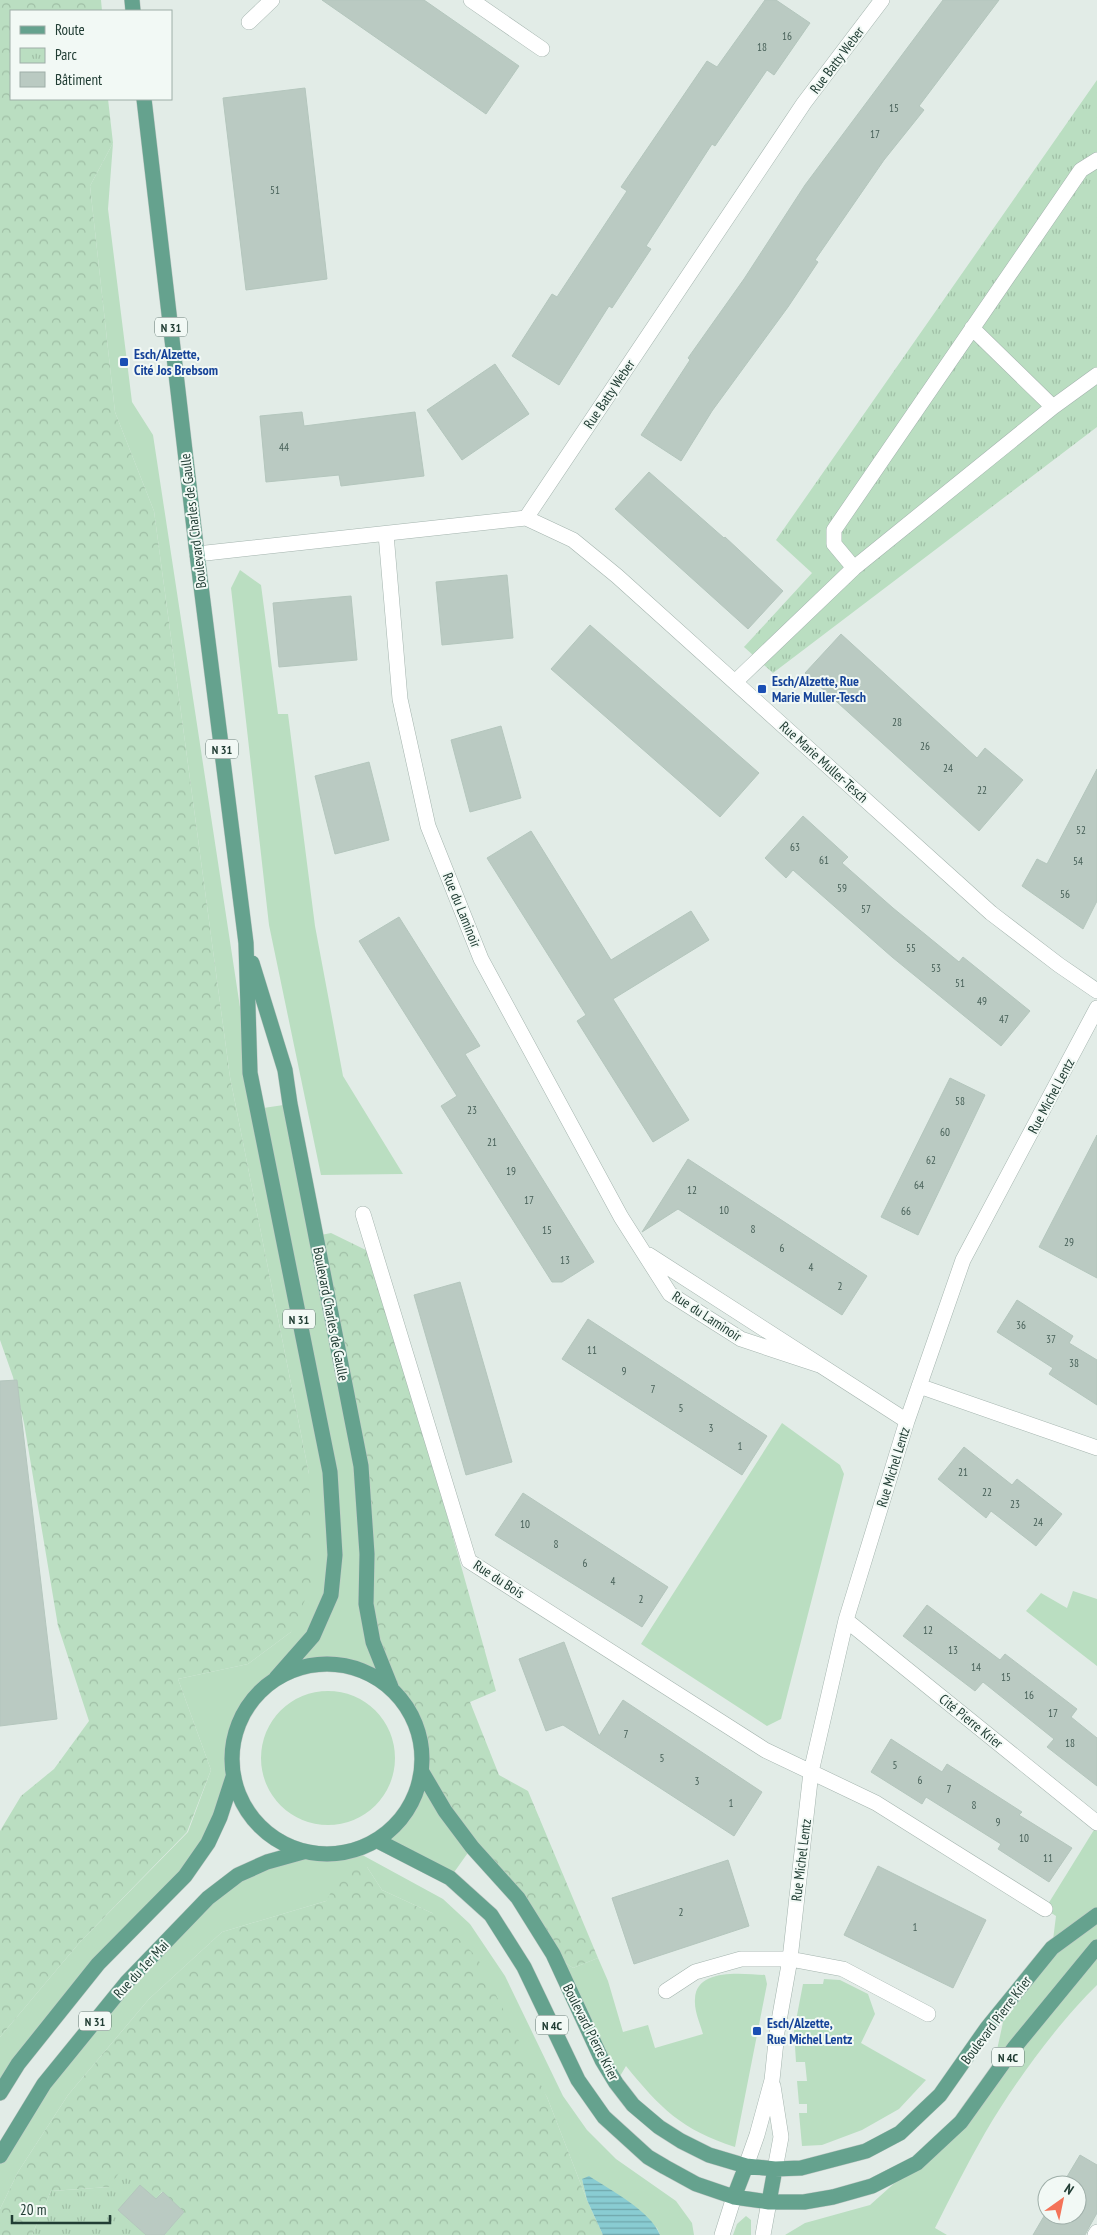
<svg xmlns="http://www.w3.org/2000/svg" width="1097" height="2235" font-family="'PT Sans Narrow',sans-serif">
<defs>
<pattern id="forest-crowns" width="20" height="18" patternUnits="userSpaceOnUse" patternTransform="scale(1.25)"><rect width="20" height="18" fill="#badec1"/><path d="M2 6a3 3 0 1 1 6 0M12 15a3 3 0 1 1 6 0" fill="none" stroke="#a0bfa6"/></pattern>
<pattern id="park-tufts" width="24" height="20" patternUnits="userSpaceOnUse" patternTransform="scale(1.25)"><rect width="24" height="20" fill="#badec1"/><path d="M3 7l-1-3M5 7V3M7 7l1-3M15 17l-1-3M17 17v-4M19 17l1-3" fill="none" stroke="#a0bfa6"/></pattern>
<pattern id="water-rules" width="6" height="5" patternUnits="userSpaceOnUse" patternTransform="scale(1.25)"><rect width="6" height="5" fill="#89ccd2"/><path d="M0 2.5h6" fill="none" stroke="#70a7ab"/></pattern>
</defs>
<rect width="100%" height="100%" fill="#e2ece7"/>
<path fill="#badec1" d="M113,143l-5,66 24,193 21,33 97,638 7,36 33,-5 71,362 30,221 -26,-16 -30,-8 -31,3 -28,12 -10,7 -20,23 -12,28 -3,21 2,20 -25,66 -110,121 -98,129v-56l80,-95 108,-110 23,-62 -33,-91 70,-15 43,-32 18,-158 -79,-397 -76,-566 -39,-99 -25,-226z
M240,570l21,15 17,129h10l27,212 28,150 60,98 -82,1 -52,-250 -38,-337z
M782,1423l58,42 4,9 -63,245 -14,7 -126,-82z
M1073,1591l24,8v67l-71,-55 15,-18 26,15z
M261 1758a67 67 0 1 1 134 0a67 67 0 1 1-134 0Z
M422,1772l50,75 -22,31 -72,-37c28,-24 34,-34 44,-69z
M1097,1825v160c-40,39 -84,100 -112,148 -18,31 -34,63 -50,95l12,7h-162l20,-12 65,-18 47,-42 73,-81 17,-78 45,-56 4,-32 -11,-7z
M355,1851l88,48 27,25 35,52 58,120 24,34 29,29 60,42 16,22 2,12h-34l-3,-7 -75,-49 5,21 -40,-103 -115,-184 -50,-23 -15,-23 -41,34 -104,31 -73,67 -81,96 -50,77 -18,37v-53l127,-174 111,-107 65,-23 26,3z
M553,1954l20,14 25,-10 10,23 15,51 25,-7 7,23 48,-14c-3,-11 -9,-23 -8,-35 1,-32 49,-25 70,-24l2,9 -32,163c-53,-17 -75,-39 -109,-81l-10,17z
M824,1979l16,1 28,14 7,20 -14,29 65,37 -27,29 -37,21 -40,15 -20,1 -3,-33h8v-9h-8l-2,-23h10l-2,-19h-9l-2,-31 9,-47h20z
M746,2216l5,4v15h-18l4,-11z"/>
<path fill="url(#forest-crowns)" d="M0,0h101l1,11h-91v88h97l5,44 -23,43 25,226 39,99 76,566 79,397 3,110 -21,48 -43,32 -70,15 33,91 -24,62 -107,110 -80,95v-206l21,-35 33,-27 35,-48 -31,-95 -34,-203 -11,-46 -13,-37z
M331,1233l43,21 122,437 -26,11 29,73 29,16 70,167 -25,10 -20,-14 -131,-182 -1,-31 -11,-29 -19,-25 -18,-45 -12,-176 -45,-230z
M346,1866l21,1 15,23 50,23 45,44 70,140 40,103 16,35h-439l20,-23 -22,-20 -6,7 -47,-12 -58,4 -19,44h-32v-26l18,-37 50,-77 81,-96 73,-67 104,-31z"/>
<path fill="url(#park-tufts)" d="M1097,80v347l-324,246 -29,-26 68,-74 -36,-33z
M122,2169l34,30 7,-7 21,20 -20,23h-132l19,-44 58,-4z"/>
<path fill="url(#water-rules)" d="M589,2176c21,14 62,35 71,59h-57l-16,-35 -5,-21z"/>
<path fill="#bacac2" stroke="#b4c6bd" d="M322,0h102l95,66 -33,48z
M765,0h11l34,23 -36,52 -7,-5 -52,76 -3,-2 -66,102 5,3 -39,59 -3,-2 -50,79 -47,-29 40,-62 5,3 70,-106 -6,-4 86,-126 10,6z
M943,0h56l-80,106 5,4 -40,50 -69,100 3,2 -30,45 -76,104 -31,50 -40,-26 49,-75 -2,-2 56,-79 61,-94z
M305,88l22,191 -81,11 -23,-192z
M495,364l34,50 -67,46 -35,-50z
M302,412l2,14 111,-14 9,64 -83,10 -2,-11 -73,7 -6,-66z
M649,472l75,66 1,-1 58,54 -35,38 -133,-120z
M507,575l6,63 -71,7 -6,-63z
M351,596l6,64 -78,7 -6,-64z
M590,625l169,148 -39,44 -169,-148z
M841,634l136,124 8,-10 38,32 -44,51 -174,-158z
M501,726l20,72 -51,14 -19,-72z
M369,762l20,78 -54,14 -20,-78z
M1097,769v132l-14,28 -61,-43 15,-27 10,5z
M803,816l45,41 -6,6 51,45 66,54 4,-5 67,54 -29,35 -109,-89 -99,-87 -7,8 -21,-20z
M531,831l80,129 80,-49 18,29 -96,59 76,121 -36,22 -76,-121 9,-6 -99,-157z
M399,917l81,129 -15,8 129,208 -32,20h-10l-111,-176 16,-10 -98,-155z
M950,1078l35,17 -67,140 -37,-18z
M1097,1135v143l-58,-31z
M688,1159l179,117 -25,39 -164,-106 -36,23z
M460,1282l52,180 -46,13 -52,-180z
M1017,1300l56,36 -4,7 28,17v45l-48,-31 4,-6 -56,-36z
M588,1319l179,117 -25,39 -180,-116z
M17,1380l40,339 -57,7v-345z
M964,1447l48,38 5,-6 45,35 -26,32 -45,-35 -5,7 -48,-39z
M523,1493l145,94 -26,40 -147,-92z
M927,1605l73,55 5,-6 72,55 -6,8 26,21v48l-50,-39 7,-8 -71,-57 -8,9 -72,-55z
M564,1642l35,94 24,-36 139,92 -28,44 -171,-111 -17,6 -27,-72z
M891,1739l51,33 5,-8 75,48 -3,3 53,33 -23,34 -51,-33 3,-5 -75,-47 -4,7 -51,-32z
M728,1860l21,66 -115,38 -22,-66z
M878,1866l108,54 -33,68 -109,-53z
M1080,2155l17,10v48l-10,18 -2,4h-52l14,-24v4h30v-30h-15z
M140,2185l16,14 7,-7 21,20 -20,23h-18l-28,-25z"/>
<g fill="none" stroke-linecap="round" stroke-linejoin="round">
<defs>
<path id="minor" d="M471,0l71,49
M249,22l23,-22
M972,328l81,79
M526,518l47,22 44,36 374,337 68,52 38,26
M386,534l14,165 28,127 53,133 140,258 49,77 71,45 78,26
M197,554l329,-36 278,-415 78,-103
M854,568l-20,-24v-14l247,-360 16,-10
M735,682l119,-114 199,-161 44,-32
M363,1214l106,347 296,189 111,53 169,106
M649,1255l258,166
M919,1386l178,62
M846,1620l251,203
M666,1991l29,-19 46,-13h49l53,10 85,45
M773,2086l8,51 -6,32
M746,2166l11,-31 15,-55 5,-48 13,-73 21,-187 35,-152 61,-199 56,-161 134,-252
M722,2235l12,-38
M763,2235l6,-33
M1095,2235l2,-3"/>
<path id="major" d="M132,0l1,11
M144,99l53,455 49,389 4,130 80,399 5,83 -4,40 -18,41 -37,42
M252,963l33,107 5,34 71,362 6,88 -1,50 7,38 18,45
M232 1759a95 95 0 1 1 190 0a95 95 0 1 1-190 0Z
M422,1772l23,39 27,36 46,51 35,56 49,106 14,23 17,22 26,22 22,14 28,14 37,11 29,3 26,-1 65,-17 34,-18 40,-38 47,-67 65,-80 45,-33
M378,1841l72,37 41,37 33,52 54,113 26,37 44,40 17,10 31,17 38,13 35,5h35l29,-5 39,-11 45,-23 44,-41 53,-74 83,-101
M0,2093l18,-29 80,-100 87,-88 23,-33 12,-26 13,-40
M0,2156l44,-72 83,-102 81,-84 30,-23 29,-13 36,-10
M734,2197l12,-31
M769,2202l6,-33"/>
</defs>
<use href="#minor" stroke="#a4b4ae" stroke-width="16"/>
<use href="#major" stroke="#c1c9c6" stroke-width="16"/>
<use href="#minor" stroke="#fff" stroke-width="15"/>
<use href="#major" stroke="#65a28e" stroke-width="15"/>
</g>
<g fill="#1a4fb4" stroke="#f2f9f5" stroke-width="2">
<rect x="119" y="357" width="10" height="10" rx="2.5"/>
<rect x="757" y="684" width="10" height="10" rx="2.5"/>
<rect x="752" y="2026" width="10" height="10" rx="2.5"/>
</g>
<g text-anchor="middle" dominant-baseline="central" stroke-width="4" stroke-linejoin="round" paint-order="stroke">
<g font-size="11" fill="#476058">
<text x="787" y="36">16</text>
<text x="762" y="47">18</text>
<text x="894" y="108">15</text>
<text x="875" y="134">17</text>
<text x="275" y="190">51</text>
<text x="284" y="447">44</text>
<text x="897" y="722">28</text>
<text x="925" y="746">26</text>
<text x="948" y="768">24</text>
<text x="982" y="790">22</text>
<text x="1081" y="830">52</text>
<text x="795" y="847">63</text>
<text x="824" y="860">61</text>
<text x="1078" y="861">54</text>
<text x="842" y="888">59</text>
<text x="1065" y="894">56</text>
<text x="866" y="909">57</text>
<text x="911" y="948">55</text>
<text x="936" y="968">53</text>
<text x="960" y="983">51</text>
<text x="982" y="1001">49</text>
<text x="1004" y="1019">47</text>
<text x="960" y="1101">58</text>
<text x="472" y="1110">23</text>
<text x="945" y="1132">60</text>
<text x="492" y="1142">21</text>
<text x="931" y="1160">62</text>
<text x="511" y="1171">19</text>
<text x="919" y="1185">64</text>
<text x="692" y="1190">12</text>
<text x="529" y="1200">17</text>
<text x="724" y="1210">10</text>
<text x="906" y="1211">66</text>
<text x="753" y="1229">8</text>
<text x="547" y="1230">15</text>
<text x="1069" y="1242">29</text>
<text x="782" y="1248">6</text>
<text x="565" y="1260">13</text>
<text x="811" y="1267">4</text>
<text x="840" y="1286">2</text>
<text x="1021" y="1325">36</text>
<text x="1051" y="1339">37</text>
<text x="592" y="1350">11</text>
<text x="1074" y="1363">38</text>
<text x="624" y="1371">9</text>
<text x="653" y="1389">7</text>
<text x="681" y="1408">5</text>
<text x="711" y="1428">3</text>
<text x="740" y="1446">1</text>
<text x="963" y="1472">21</text>
<text x="987" y="1492">22</text>
<text x="1015" y="1504">23</text>
<text x="1038" y="1522">24</text>
<text x="525" y="1524">10</text>
<text x="556" y="1544">8</text>
<text x="585" y="1563">6</text>
<text x="613" y="1581">4</text>
<text x="641" y="1599">2</text>
<text x="928" y="1630">12</text>
<text x="953" y="1650">13</text>
<text x="976" y="1667">14</text>
<text x="1006" y="1677">15</text>
<text x="1029" y="1695">16</text>
<text x="1053" y="1713">17</text>
<text x="626" y="1734">7</text>
<text x="1070" y="1743">18</text>
<text x="662" y="1758">5</text>
<text x="895" y="1765">5</text>
<text x="920" y="1780">6</text>
<text x="697" y="1781">3</text>
<text x="949" y="1789">7</text>
<text x="731" y="1803">1</text>
<text x="974" y="1805">8</text>
<text x="998" y="1822">9</text>
<text x="1024" y="1838">10</text>
<text x="1048" y="1858">11</text>
<text x="681" y="1912">2</text>
<text x="915" y="1927">1</text>
</g>
<g fill="#f2f9f5" stroke="#60756e" stroke-width="1">
<rect x="155" y="317.5" width="32" height="19" rx="4"/>
<rect x="206" y="739.5" width="32" height="19" rx="4"/>
<rect x="283" y="1309.5" width="32" height="19" rx="4"/>
<rect x="79" y="2011.5" width="32" height="19" rx="4"/>
<rect x="536" y="2015.5" width="32" height="19" rx="4"/>
<rect x="992" y="2047.5" width="32" height="19" rx="4"/>
</g>
<g font-size="12" font-weight="bold" fill="#213d34">
<text x="171" y="327">N 31</text>
<text x="222" y="749">N 31</text>
<text x="299" y="1319">N 31</text>
<text x="95" y="2021">N 31</text>
<text x="552" y="2025">N 4C</text>
<text x="1008" y="2057">N 4C</text>
</g>
<g font-size="14" fill="#213d34" stroke="#f2f9f5">
<text transform="translate(837 60) rotate(-53)">Rue Batty Weber</text>
<text transform="translate(609 394) rotate(-56)">Rue Batty Weber</text>
<text transform="translate(193 521) rotate(-97)">Boulevard Charles de Gaulle</text>
<text transform="translate(824 762) rotate(42)">Rue Marie Muller-Tesch</text>
<text transform="translate(462 910) rotate(68)">Rue du Laminoir</text>
<text transform="translate(1051 1096) rotate(-62)">Rue Michel Lentz</text>
<text transform="translate(331 1314) rotate(79)">Boulevard Charles de Gaulle</text>
<text transform="translate(707 1316) rotate(33)">Rue du Laminoir</text>
<text transform="translate(893 1467) rotate(-73)">Rue Michel Lentz</text>
<text transform="translate(499 1579) rotate(33)">Rue du Bois</text>
<text transform="translate(971 1721) rotate(39)">Cité Pierre Krier</text>
<text transform="translate(801 1860) rotate(-83)">Rue Michel Lentz</text>
<text transform="translate(141 1969) rotate(-47)">Rue du 1er Mai</text>
<text transform="translate(996 2020) rotate(-53)">Boulevard Pierre Krier</text>
<text transform="translate(591 2032) rotate(63)">Boulevard Pierre Krier</text>
</g>
<g font-size="14" font-weight="bold" fill="#164399" stroke="#f2f9f5" text-anchor="start">
<text x="134" y="354">Esch/Alzette,<tspan x="134" dy="16">Cité Jos Brebsom</tspan></text>
<text x="772" y="681">Esch/Alzette, Rue<tspan x="772" dy="16">Marie Muller-Tesch</tspan></text>
<text x="767" y="2023">Esch/Alzette,<tspan x="767" dy="16">Rue Michel Lentz</tspan></text>
</g>
</g>
<rect x="10" y="10" width="162" height="90" fill="#f2f9f5" stroke="#9eaea8"/>
<rect x="20" y="26" width="25" height="8" fill="#65a28e" stroke="#9eaea8"/>
<text x="55" y="35" font-size="15" fill="#213d34">Route</text>
<rect x="20" y="48" width="25" height="15" fill="url(#park-tufts)" stroke="#9eaea8"/>
<text x="55" y="60" font-size="15" fill="#213d34">Parc</text>
<rect x="20" y="72" width="25" height="15" fill="#bacac2" stroke="#9eaea8"/>
<text x="55" y="85" font-size="15" fill="#213d34">Bâtiment</text>
<g transform="translate(1062 2200) rotate(33)"><circle r="24" fill="#f2f9f5" stroke="#9eaea8"/>
<path d="M0-4L9 19L0 12L-9 19Z" fill="#f47358"/>
<text y="-8" font-size="14" font-weight="bold" text-anchor="middle" fill="#213d34">N</text>
</g>
<path d="M12 2215v8h98v-8" fill="none" stroke="#213d34" stroke-width="2.5"/>
<text x="20" y="2215" font-size="15" fill="#213d34" stroke="#f2f9f5" stroke-width="4" paint-order="stroke">20 m</text>
</svg>
